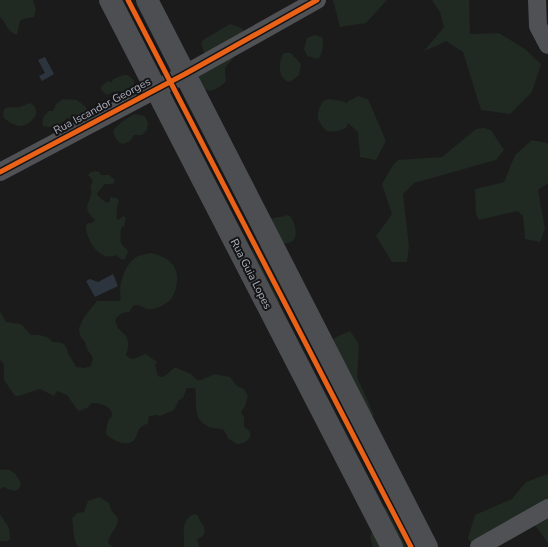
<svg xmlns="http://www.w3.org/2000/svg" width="548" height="547" font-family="'Nunito Sans',sans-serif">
<rect width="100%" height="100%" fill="#1b1b1b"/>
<path fill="#202922" d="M0,0h34l-1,1 3,8 -2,8 -11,2 -3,2 -3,14c-10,-3 -10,-11 -17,-18z
M333,0h54l-21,23 -26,4z
M432,0h37l1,34 29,-1 26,16 16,15 -9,28 -22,22 -29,-4 -18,-58 -17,-11 -10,5 -12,5 20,-24 -4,-15z
M230,24l11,4 3,3 -12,29 -6,6 -1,4 1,11c-3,4 -12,10 -17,10 -9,-2 -13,-18 -10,-25 1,-3 4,-6 6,-9l-4,-14 2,-3z
M315,35l7,2c2,6 1,17 -4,22l-11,-3 -3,-7 3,-11z
M284,53h7l10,11 -2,11 -9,7c-13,-3 -12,-21 -6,-29z
M124,75h4l6,5c3,19 -12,9 -21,12 -2,1 -4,2 -6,3l-6,-5v-3l6,-6 5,1 1,-3z
M358,96l10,3 18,42 -10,19 -16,-3 -2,-25 -10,-9 -2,5c-5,2 -14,5 -19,3 -3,-1 -8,-10 -9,-12 -1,-4 2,-16 6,-18 3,-2 8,-2 12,-1 4,1 9,1 11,4v-2z
M63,99l14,1 9,7v6c-6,7 -11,7 -19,5 -6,8 -14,11 -24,8 -2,-7 1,-11 6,-15h4l3,-7z
M29,103c6,1 8,7 7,12 -9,14 -19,14 -32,3 -4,-14 8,-10 16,-11 3,-1 6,-3 9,-4z
M134,114l11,2 3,7 -1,7 -5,5h-8l-4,6 -7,3c-7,-2 -10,-9 -9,-15l9,-8z
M484,128l7,2 13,20 -8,10 -82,23 -11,11 6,52 -2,16h-15l-16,-26 16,-22 -10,-30 11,-19 5,-5 44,-3 34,-28z
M532,140l15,3 1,1v39l-10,7 7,39 -5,13 -15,-3 -2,-23 -6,-5 -38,9 -3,-6 -1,-25 29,-7 11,-27z
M95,171l4,1 2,3h8l6,5 -2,4h-8l-8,9 1,3 9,7 3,-2v-4l7,1 2,3c-2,3 -3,16 -2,19l3,-1 3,-3 3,2 -2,8 -3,2c0,4 -1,13 0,15 2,4 5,5 7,8l-3,8 -3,1 -6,-5c-16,8 -31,-16 -30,-30l3,-2h3l3,-3c-2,-2 -5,-5 -7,-8 -4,-8 7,-17 2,-25l3,-6 -5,-6 3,-3z
M286,215l4,1c5,6 11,24 -2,27 -2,0 -4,0 -7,0l8,57 -15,6 -23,-54 2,-4 11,-2 4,-26c5,-3 12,-2 18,-5z
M151,253c8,2 17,5 22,12 8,10 4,33 -8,39 -5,3 -12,6 -18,5 -5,-1 -8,-6 -14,-3l-4,6 -7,1 -6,5c-3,17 19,11 10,37 6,8 12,1 20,-1l11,8 -2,3 3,11 3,1 4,-1 9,-8h3l14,6 6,6h4l14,-6 15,3 7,9 7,3 4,7 -3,10 -4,7c4,3 3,7 3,13 2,3 6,4 6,7 2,7 -7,11 -13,11 -2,-1 -5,-3 -8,-5 -3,-3 -3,-8 -7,-10 -4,-1 -9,0 -13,-2 -18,-9 -11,-22 -14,-39h-8l-4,10 -4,2 -5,10 -14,6 -3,-1 -8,1 -1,7c-3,2 -6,3 -8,5 -3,4 -3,9 -6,12 -6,8 -23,0 -28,-6 1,-6 0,-13 6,-18 1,-10 -12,-13 -20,-13l-5,5 -8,3 -3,-3 -9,-13 -10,-4 -3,5 -14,-7 -21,7h-4l-11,-16v-16l-4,-4v-49l6,11 15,2 10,11c7,0 18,0 21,7 18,0 12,6 19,16 2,4 4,5 5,9l8,1 7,-2 2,-8 -6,-9 -2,-7 -5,-6 -1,-8 5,-11 13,-16h23c1,-5 0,-8 0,-13 1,-10 7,-25 16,-31 4,-2 11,-3 15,-4z
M350,331l9,13 -2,33 17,38 -8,8 -40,-77 10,-9z
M0,470c12,-2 17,4 21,14l-3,6c-6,2 -9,-1 -14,-3l-4,2z
M548,474v69l-19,-26 -56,30 -5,-9 7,-23 37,-16 14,-17z
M99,497l10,6 2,7 7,8c0,11 -10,17 -10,25l5,4h-35c-6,-10 -4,-18 -6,-29l5,-5 7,-1 4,-11z
M385,507l23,21 6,13 -2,6h-39l-3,-10 8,-25z
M0,514l9,14 1,11 -3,2h-7z
M195,514l3,2c2,8 10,10 5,20l-6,3 2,8h-15c1,-12 -5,-28 11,-33z"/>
<path fill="#2c343e" d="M45,57l9,17 -12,7 -3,-5 6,-3 -7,-13z
M113,274l5,12 -23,11 -9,-16 4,-2 8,3z"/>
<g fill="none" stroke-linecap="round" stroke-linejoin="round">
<path stroke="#505155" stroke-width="18" d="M537,0l1,26 10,19
M0,172l185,-98 132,-74
M479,547l69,-39"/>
<path stroke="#4d4e51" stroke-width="22" d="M110,0l282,547
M147,0l280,547"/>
<defs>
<path id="cycleway" d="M128,0l283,547
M0,172l185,-98 132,-74"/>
</defs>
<use href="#cycleway" stroke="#151517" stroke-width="8"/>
<use href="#cycleway" stroke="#ea6118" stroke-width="5"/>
</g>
<g text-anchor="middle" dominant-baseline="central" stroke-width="4" stroke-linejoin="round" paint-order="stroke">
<g font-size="11" fill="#acafbc" stroke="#151517">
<text transform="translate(102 106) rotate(-28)">Rua Iscandor Georges</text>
<text transform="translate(251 274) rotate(63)">Rua Guia Lopes</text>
</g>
</g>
</svg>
